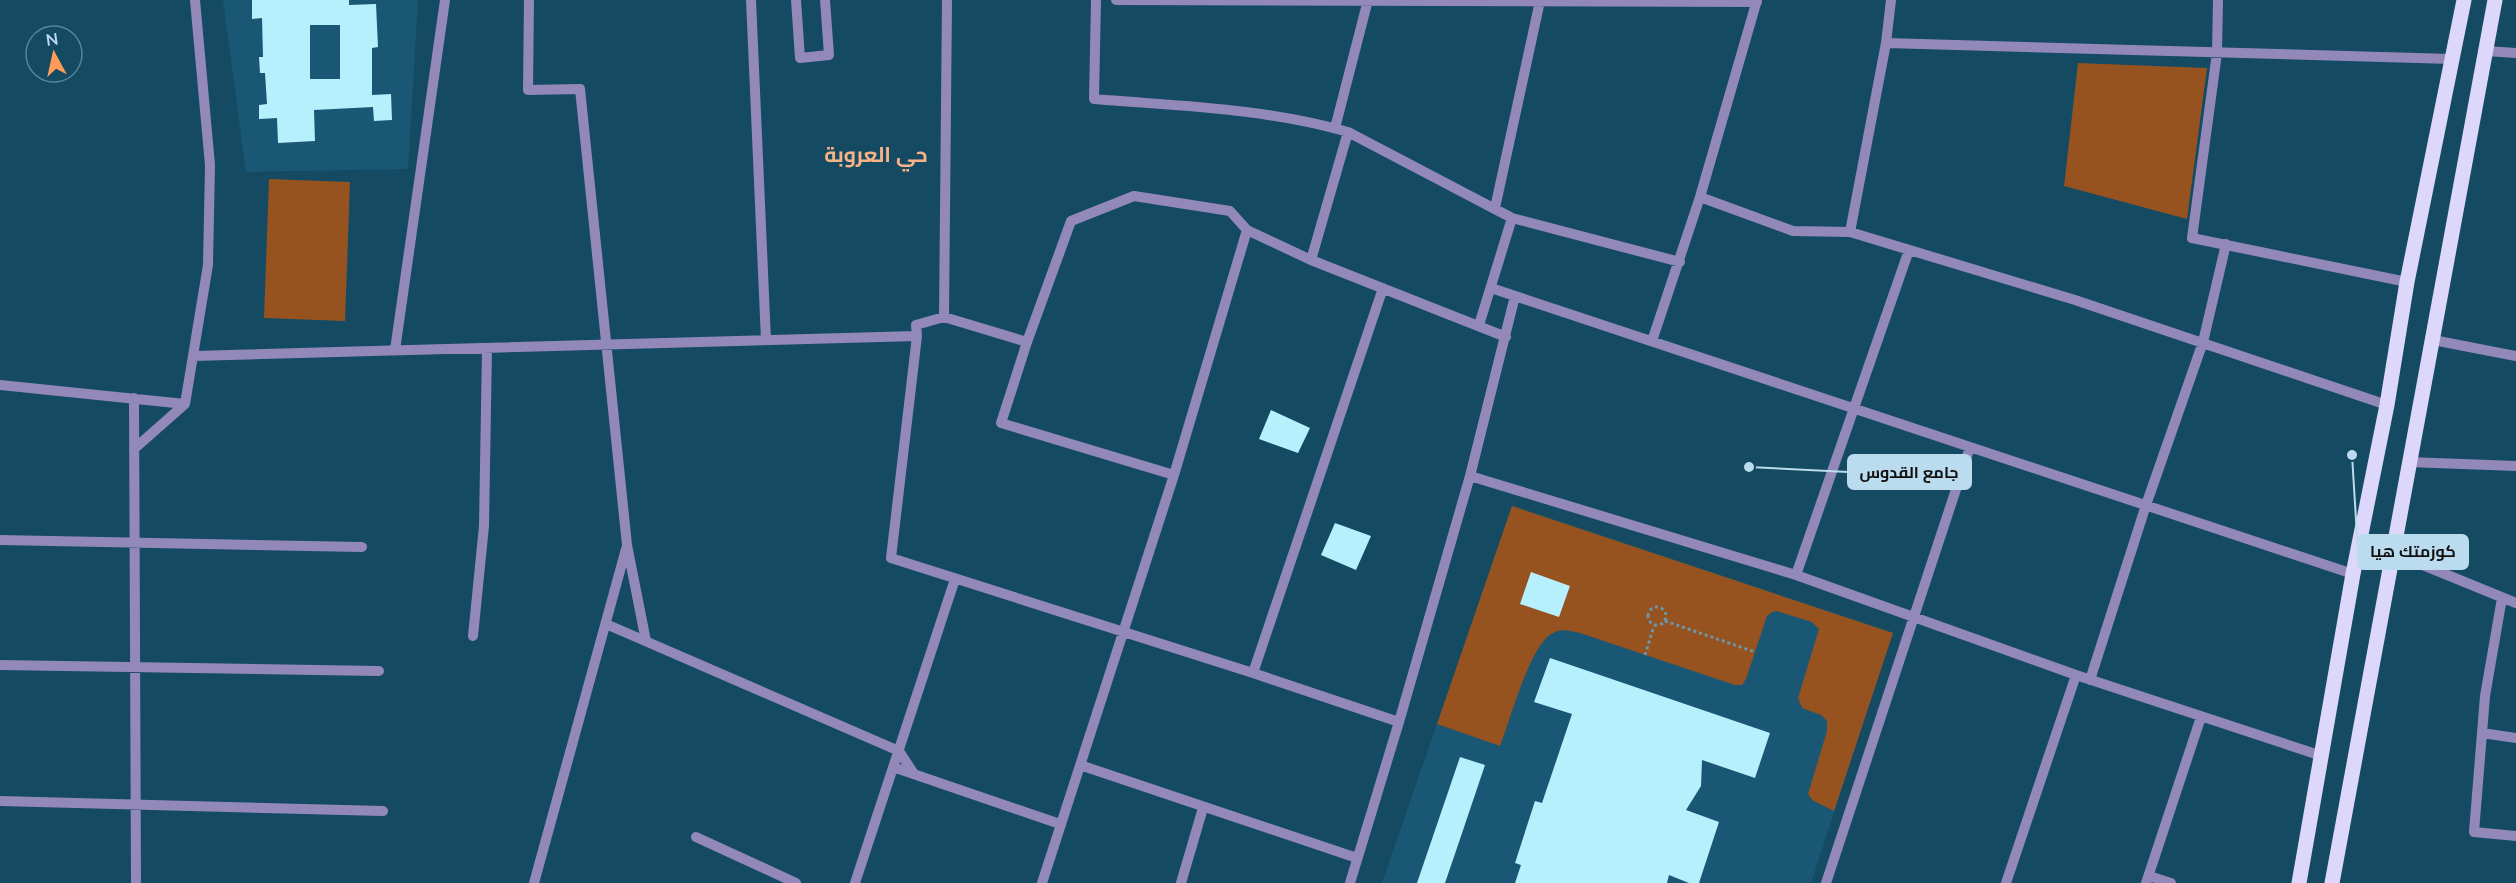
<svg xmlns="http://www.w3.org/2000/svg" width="2516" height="883" font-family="Lato,Cairo,sans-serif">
<rect width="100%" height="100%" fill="#154a63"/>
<path fill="#1a5774" d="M223,0h195l-10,169 -162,3z
M1512,506l381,127 -82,250h-429z"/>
<path fill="#96521f" d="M2078,63l129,5 -20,151 -123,-33z
M269,179l81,3 -5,139 -81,-3z
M1512,506l381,127 -59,178 -22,-11 -4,-6 19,-63v-10l-6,-6 -19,-7 -4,-10 21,-69 -7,-7 -36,-11 -4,1 -5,4 -21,63 -4,6h-7l-155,-52c-9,-2 -18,-5 -27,0 -23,11 -43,88 -53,113l-63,-22z"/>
<path fill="#b6f0fd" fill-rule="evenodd" d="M252,0h97v5l27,-1 2,43 -6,1v47l19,-1 1,26 -18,1 -1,-14 -59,3 1,31 -37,2 -1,-25 -18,1v-14l8,-1 -2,-31h-5l-1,-16h4l-1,-39 -10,1zM310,25h30v54h-30z
M1271,410l39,18 -12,25 -39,-14z
M1335,523l36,13 -15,34 -35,-15z
M1531,572l39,14 -11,31 -39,-13z
M1550,658l220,75 -15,45 -53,-18 -1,26 -15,24 33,12 -20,61h-10l-20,-8 -2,8h-152l6,-18 -6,-2 20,-62 7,2 30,-89 -38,-12z
M1460,757l25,8 -27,80 -13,38h-28z"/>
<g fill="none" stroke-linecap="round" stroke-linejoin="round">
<path stroke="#6c96ac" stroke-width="3" stroke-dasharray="3 3" stroke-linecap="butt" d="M1648 616a9 9 0 1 1 18 0a9 9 0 1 1-18 0Z
M1665,621l90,31
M1645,655l9,-29"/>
<path stroke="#9389b8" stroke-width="10" d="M529,0l-1,90 52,-1 47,456 19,96
M751,0l15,340
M796,0l4,58 29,-3 -4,-55
M1096,0l-2,99c84,7 171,9 254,33l164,86 168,44
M1116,0l641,2
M2218,0l-1,53 -25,185 215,44
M1886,43l566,16
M2486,51l30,2
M1335,128l33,-128
M1700,197l93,34 57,1 225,68 312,105
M1495,208l45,-207
M1850,232l36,-189 5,-43
M1311,260l37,-128
M1491,288l862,286
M944,317l3,-317
M1479,325l33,-107
M2433,340l83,16
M1652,341l48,-144 57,-197
M1027,342l-83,-25 -28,8 1,11 -26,222 362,115 146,49
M395,350l50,-350
M194,356l723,-20
M0,385l185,19
M134,398l2,485
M134,449l51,-45 23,-139 2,-100 -15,-165
M2408,462l108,4
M1174,475l-173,-52 26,-81 44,-121 63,-25 96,15 17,19 64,30 195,77
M1470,476l326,99 280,100 246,81
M0,540l362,7
M2391,552l125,51
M1796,575l113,-325
M2502,598l-17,98 -11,136 42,4
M606,624l293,127 15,23
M473,636l11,-110 3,-178
M0,665l379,6
M1253,673l130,-385
M2090,680l56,-175 57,-163 23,-98
M2482,733l34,5
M1080,765l277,93
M893,767l167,57
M0,801l383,10
M696,837l100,46
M2149,876l22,7
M534,883l92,-334
M855,883l100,-304
M1042,883l132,-408 73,-245
M1181,883l22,-75
M1350,883l49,-161 71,-246 45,-180
M1826,883l144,-436
M2006,883l70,-208
M2146,883l55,-166"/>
<path stroke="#ddd7fc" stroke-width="15" d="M2299,883l54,-309 34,-169 20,-123 57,-282
M2332,883c53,-295 108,-589 163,-883"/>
</g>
<g text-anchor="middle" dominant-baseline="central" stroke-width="6" stroke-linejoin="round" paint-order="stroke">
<g font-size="21" font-weight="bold" fill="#f8b286" stroke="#154a63">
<text x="876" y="153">حي العروبة</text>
</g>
</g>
<path fill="none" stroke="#bbdbee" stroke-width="2" d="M1749 467L1848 472M2352 455L2358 552"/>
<g fill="#bbdbee" stroke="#154a63" stroke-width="2">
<circle cx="1749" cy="467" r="6"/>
<circle cx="2352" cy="455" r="6"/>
</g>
<g fill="#bbdbee" stroke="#bbdbee" stroke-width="2">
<rect x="1848" y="455" width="123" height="34" rx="6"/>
<rect x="2358" y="535" width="110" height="34" rx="6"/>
</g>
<g font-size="16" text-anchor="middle" font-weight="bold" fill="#111">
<text x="1909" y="478">جامع القدوس</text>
<text x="2413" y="557">كوزمتك هيا</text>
</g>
<g transform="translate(54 54) rotate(352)"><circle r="28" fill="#154a63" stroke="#57849b" stroke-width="1.5"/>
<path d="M0-4.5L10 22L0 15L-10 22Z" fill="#fe9c58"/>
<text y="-9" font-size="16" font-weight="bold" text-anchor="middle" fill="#bbdbee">N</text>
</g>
</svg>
